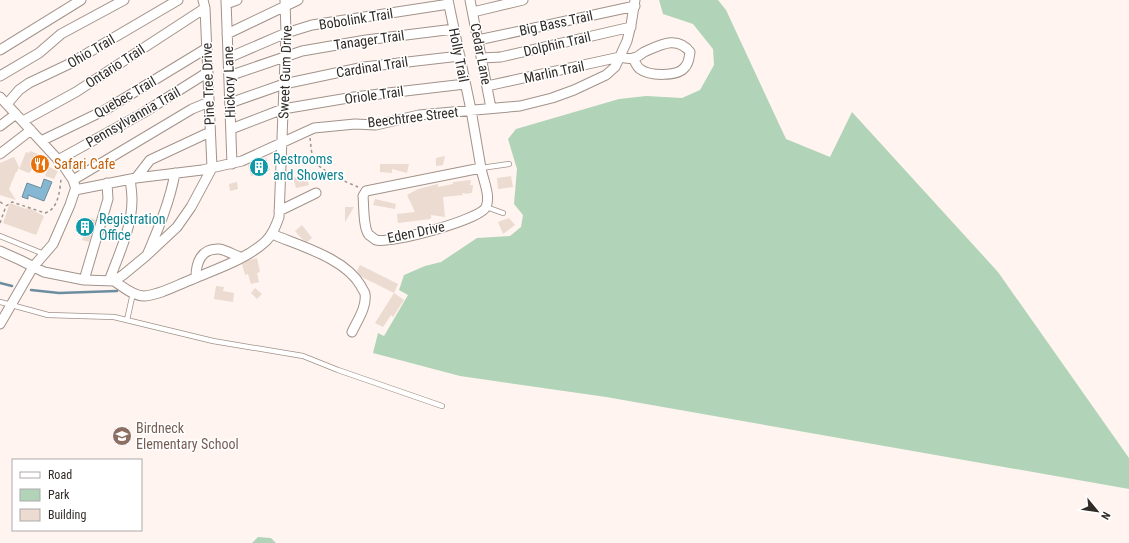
<svg xmlns="http://www.w3.org/2000/svg" width="1129" height="543" font-family="'Roboto Condensed',sans-serif">
<rect width="100%" height="100%" fill="#fff4ef"/>
<path fill="#b1d4b8" d="M659,0h59l8,10 60,129 44,18 22,-45 146,160 131,186v31l-523,-92 -146,-21 -87,-23 5,-20 6,3 24,-41 -9,-5 5,-15 21,-9 16,-4 36,-24 33,-2 11,-9 2,-12 -9,-11 3,-35 -9,-30 8,-10 103,-30 27,-3 36,2 18,-8 14,-25 -1,-16 -20,-25 -30,-10z
M258,537l13,1 5,5h-24z"/>
<path fill="#86b7d2" stroke="#6c8d9f" d="M44,179l8,3 -8,19 -16,-6v4l-6,-2 5,-14 14,5z"/>
<g fill="none" stroke-linecap="round" stroke-linejoin="round">
<path stroke="#6c8d9f" stroke-width="2.5" d="M0,283l12,3
M31,290l28,3 58,-2"/>
</g>
<path fill="#ebdbd1" d="M30,151l17,6 3,4 -4,10 -13,-4 -2,4 -2,2 -10,-4 7,-17 3,1z
M445,156l-2,9 -7,1v-8z
M14,157l5,10 -2,5h-1l-7,17 7,11 -16,-5v-32z
M266,158l4,12 -19,6 -3,-11z
M380,164h29l-2,9 -15,-4v4l-12,-1z
M49,167l9,4 -4,8 -9,-3z
M306,175l3,10 -13,3 -3,-10z
M511,176l2,11 -15,2 -1,-11z
M471,180l-1,5h3l-1,8h-3v1l-7,-1 1,2 -20,2 2,20 -14,-2v3l-1,1 -32,4 -1,-9 18,-2 -8,-17 11,-6 20,-5v3l15,-3v-2z
M237,182l1,7 -8,2 -1,-7z
M375,199l21,5 -1,5 -22,-4z
M10,203l16,6 1,-2 17,9 -8,19 -33,-12z
M345,207h9l-9,15z
M90,218l6,2 -7,22 -7,-2 2,-6 -9,-3 3,-11 10,3z
M509,218l6,7 -12,9 -5,-12z
M302,225l10,13 -5,4 -4,-2 -8,-9z
M257,258l3,14 -3,1 2,9 -8,2 -3,-10 -3,1 -3,-11 7,-4z
M360,265l38,19 -4,9 -32,-16 -5,-6z
M216,286l8,1 -1,4 11,2 -1,9 -19,-3z
M255,288l7,6 -5,5 -6,-6z
M394,293l10,7 -11,17 -2,-2 -8,12 -8,-4z"/>
<g fill="none" stroke-linecap="round" stroke-linejoin="round">
<defs>
<path id="service" d="M481,168l28,-4
M486,207l17,6
M0,236l44,18
M0,302l48,13 66,2 99,24 90,15 35,14 104,36
M127,320l6,-27"/>
<path id="minor" d="M226,0l6,164
M448,0l23,110 10,58c2,12 10,28 5,39 -6,13 -96,37 -110,33 -2,-1 -5,-4 -7,-5 -6,-7 -5,-30 -6,-39l3,-5 115,-23
M470,0l21,108
M226,4l11,-4
M473,12l50,-12
M227,34l71,-34
M478,40l157,-34
M0,50l81,-50
M228,58l58,-25 26,-8 137,-21
M482,58l19,-1 130,-30
M0,76l39,-23 22,-19 63,-34
M229,76l73,-25 64,-11 88,-11
M487,86l133,-29c4,1 9,2 13,1 4,0 8,-4 11,-6 16,-7 33,-17 46,0 -1,6 -1,11 -5,15 -7,10 -36,9 -45,2 -3,-2 -5,-7 -7,-11
M0,97l63,68 10,15 2,6
M230,103l54,-19 80,-17 96,-11
M7,104l12,-14 10,-7 40,-19 109,-64
M23,121l53,-29 129,-84
M0,126l16,-12
M231,129l52,-20 71,-12 111,-13
M41,141l64,-31 102,-62
M0,154l31,-24
M58,160l85,-47 65,-41
M136,178l14,-18 60,-28
M73,180l119,-71 17,-7
M75,190l61,-12 66,-8 40,-9 72,-33 41,-4 21,1 43,-10 101,-9 32,-8 22,-8 32,-15 9,-8 12,-26 4,-16 4,-25
M279,211l37,-18
M272,234c28,12 73,24 89,52 1,3 4,6 4,8 2,13 -8,27 -13,38
M0,251l20,9 24,12 40,8 30,1 9,-6 23,-19 31,-29 14,-20 21,-39 -7,-160 -2,-8
M148,253c11,-26 22,-52 27,-80
M196,277c0,-14 5,-29 23,-28 7,1 15,6 21,8
M84,280l24,-81 -1,-16
M109,281c9,-25 23,-53 23,-81 0,-7 -1,-14 -2,-21
M114,281c8,5 19,15 30,15 16,-1 33,-11 49,-17 23,-10 54,-20 73,-38 7,-7 10,-15 13,-24l7,-184 -1,-33
M0,324l33,-57 20,-23 17,-39 5,-15"/>
</defs>
<use href="#service" stroke="#a2938a" stroke-width="6"/>
<use href="#minor" stroke="#a2938a" stroke-width="11"/>
<path stroke="#9c948f" stroke-width="1.5" stroke-dasharray="3 3" stroke-linecap="butt" d="M310,138c1,7 1,16 4,22 6,11 32,22 44,27
M0,202l5,3
M0,223l6,-17 6,-4 33,11c13,-3 15,-23 16,-34"/>
<use href="#service" stroke="#fff" stroke-width="4.5"/>
<use href="#minor" stroke="#fff" stroke-width="9"/>
</g>
<defs>
<symbol id="restaurant-disc" viewBox="-11 -11 22 22"><circle r="9.5" fill="#e8710a" stroke="#fff"/><path d="M-5-6h1v4h1v-4h1v4h1v-4h1v5L-1.5 .5V6h-2V.5L-5-1ZM5-6V6H3V1.5H1.5Q1.5-4 5-6Z" fill="#fff"/></symbol>
<symbol id="building-disc" viewBox="-11 -11 22 22"><circle r="9.5" fill="#0f9aa8" stroke="#fff"/><path d="M-4-6H4V6H1V3H-1V6H-4ZM-2.5-4.3h1.7v1.8h-1.7ZM.8-4.3h1.7v1.8H.8ZM-2.5-1h1.7V.8h-1.7ZM.8-1h1.7V.8H.8Z" fill="#fff"/></symbol>
<symbol id="school-disc" viewBox="-11 -11 22 22"><circle r="9.5" fill="#8d6e63" stroke="#fff"/><path d="M0-5L7-2L0 1L-7-2ZM-4 1L0 2.5L4 1V4Q0 6-4 4Z" fill="#fff"/></symbol>
</defs>
<g fill-rule="evenodd">
<use href="#restaurant-disc" x="29" y="153" width="22" height="22"/>
<use href="#building-disc" x="248" y="156" width="22" height="22"/>
<use href="#building-disc" x="74" y="216" width="22" height="22"/>
<use href="#school-disc" x="111" y="425" width="22" height="22"/>
</g>
<g text-anchor="middle" dominant-baseline="central" stroke-width="3" stroke-linejoin="round" paint-order="stroke">
<g font-size="14" fill="#312b27" stroke="#fff">
<text transform="translate(356 19) rotate(-9)">Bobolink Trail</text>
<text transform="translate(556 23) rotate(-12)">Big Bass Trail</text>
<text transform="translate(369 40) rotate(-8)">Tanager Trail</text>
<text transform="translate(557 44) rotate(-13)">Dolphin Trail</text>
<text transform="translate(91 51) rotate(-30)">Ohio Trail</text>
<text transform="translate(481 54) rotate(79)">Cedar Lane</text>
<text transform="translate(459 55) rotate(79)">Holly Trail</text>
<text transform="translate(115 66) rotate(-33)">Ontario Trail</text>
<text transform="translate(372 67) rotate(-9)">Cardinal Trail</text>
<text transform="translate(285 72) rotate(-88)">Sweet Gum Drive</text>
<text transform="translate(554 72) rotate(-12)">Marlin Trail</text>
<text transform="translate(229 82) rotate(-92)">Hickory Lane</text>
<text transform="translate(208 84) rotate(-92)">Pine Tree Drive</text>
<text transform="translate(374 95) rotate(-8)">Oriole Trail</text>
<text transform="translate(125 97) rotate(-30)">Quebec Trail</text>
<text transform="translate(133 117) rotate(-30)">Pennsylvannia Trail</text>
<text transform="translate(413 117) rotate(-7)">Beechtree Street</text>
<text transform="translate(416 232) rotate(-12)">Eden Drive</text>
</g>
<g font-size="14" fill="#0d838f" stroke="#fff" text-anchor="start">
<text x="273" y="159">Restrooms<tspan x="273" dy="16">and Showers</tspan></text>
<text x="99" y="219">Registration<tspan x="99" dy="16">Office</tspan></text>
</g>
<g font-size="14" fill="#c56008" stroke="#fff" text-anchor="start">
<text x="54" y="164">Safari Cafe</text>
</g>
<g font-size="14" fill="#785e54" stroke="#fff" text-anchor="start">
<text x="136" y="428">Birdneck<tspan x="136" dy="16">Elementary School</tspan></text>
</g>
</g>
<rect x="12" y="459" width="130" height="72" fill="#ffffff" stroke="#adaaa9"/>
<rect x="20" y="472" width="20" height="6" fill="#ffffff" stroke="#adaaa9"/>
<text x="48" y="479" font-size="12" fill="#312b27">Road</text>
<rect x="20" y="489" width="20" height="12" fill="#b1d4b8" stroke="#adaaa9"/>
<text x="48" y="499" font-size="12" fill="#312b27">Park</text>
<rect x="20" y="509" width="20" height="12" fill="#ebdbd1" stroke="#adaaa9"/>
<text x="48" y="519" font-size="12" fill="#312b27">Building</text>
<g transform="translate(1097 511) rotate(119)" stroke="#ffffff" stroke-width="3" paint-order="stroke">
<path d="M0-3L7 15L0 10L-7 15Z" fill="#312b27"/>
<text y="-6" font-size="11" font-weight="bold" text-anchor="middle" fill="#312b27">N</text>
</g>
</svg>
